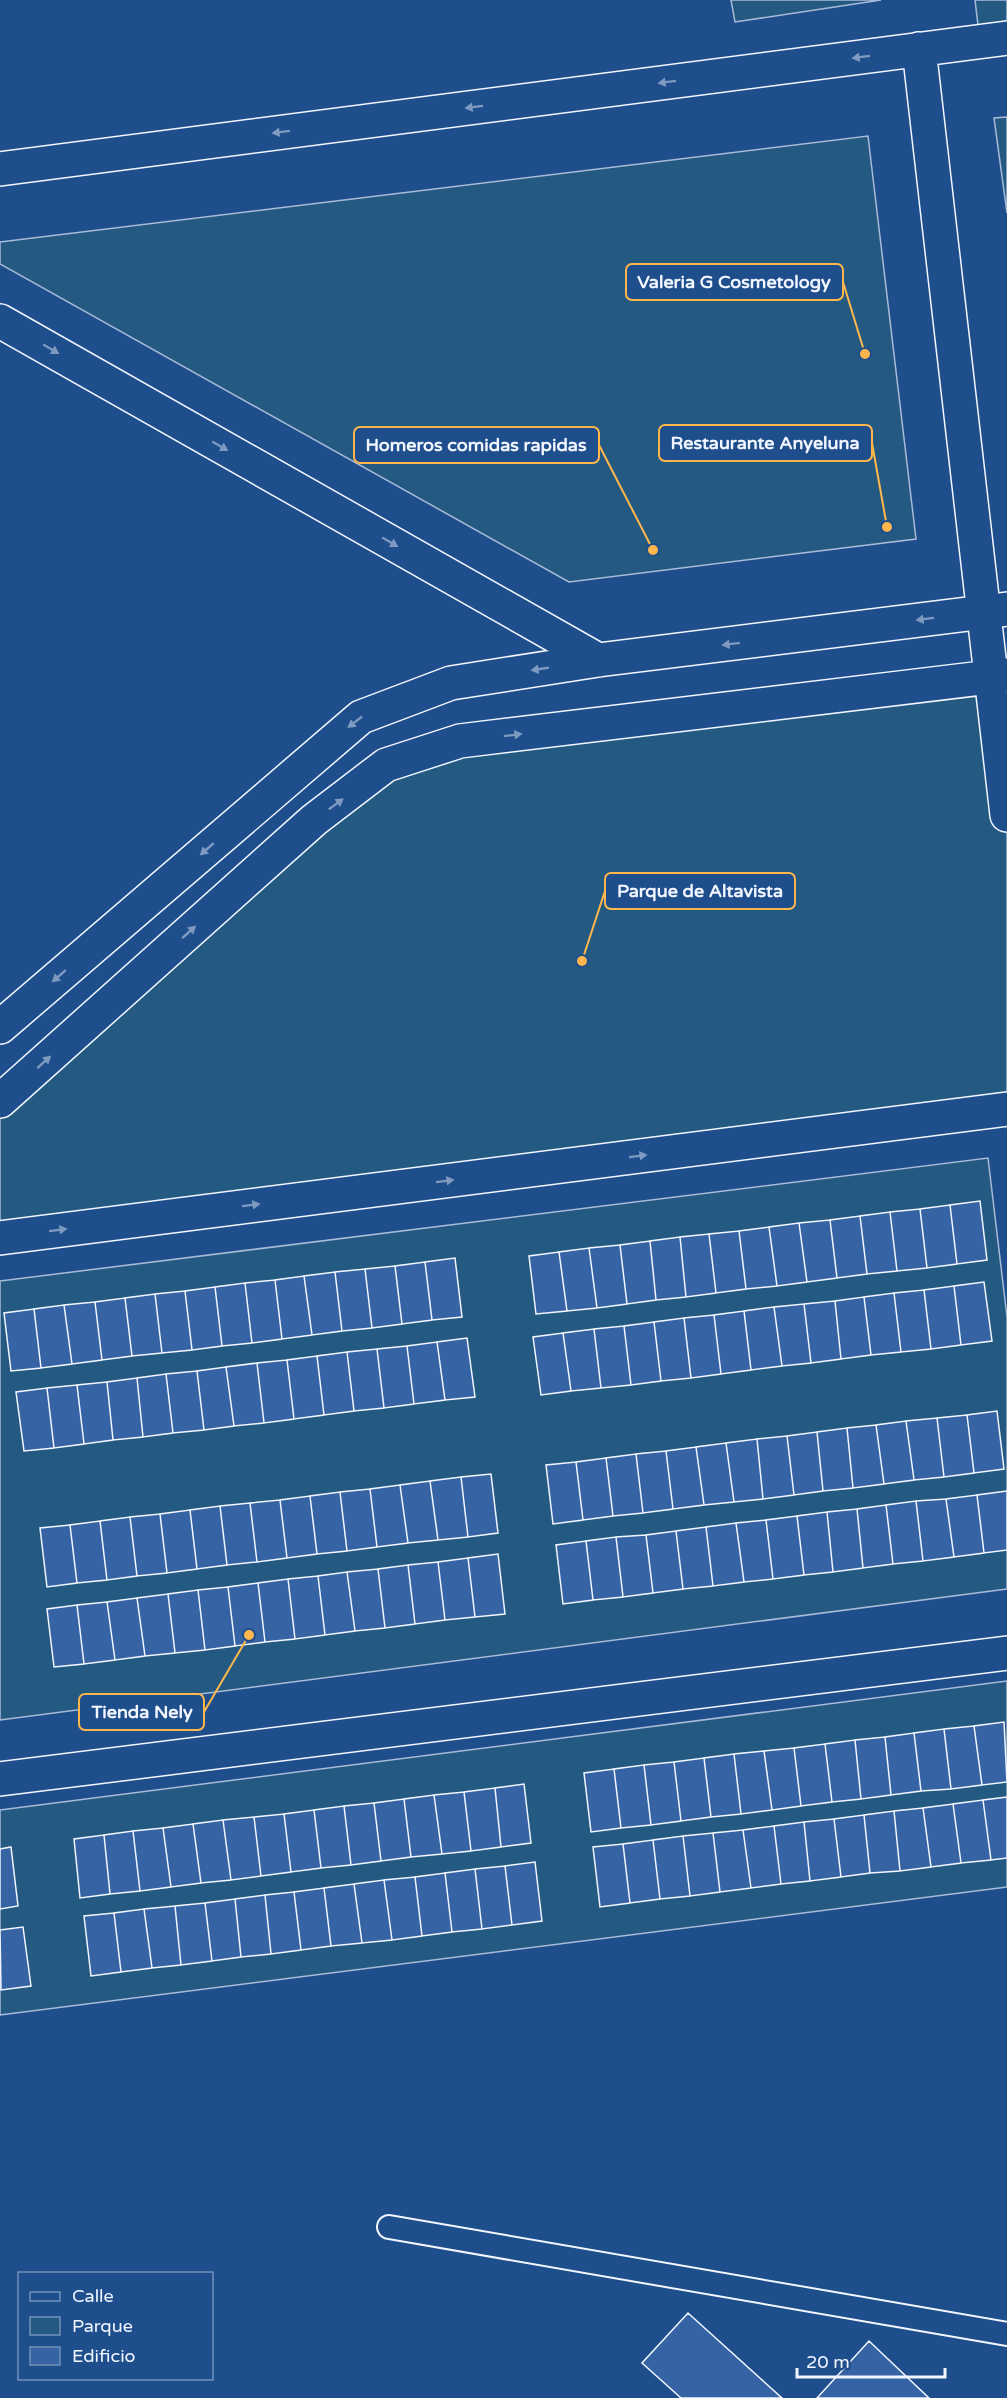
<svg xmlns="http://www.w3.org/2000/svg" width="1007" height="2398" font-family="'Varela Round',sans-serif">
<rect width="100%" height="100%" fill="#1f4e8c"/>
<path fill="#245a82" stroke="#a8bbd7" stroke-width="1.5" d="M731,0h150l-146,22z
M975,0h32v38l-27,4z
M1007,117v96l-13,-95z
M868,136l48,403 -347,43 -569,-318v-22z
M990,677l17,138v294l-1007,129v-137l386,-336z
M988,1158l19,159v272l-1007,131v-439z
M1007,1681v206l-1007,128v-205z"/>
<path fill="#3563a3" stroke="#f2f6ff" stroke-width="1.5" d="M980,1201l7,59 -30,4 -7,-59z
M950,1205l7,59 -30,4 -7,-59z
M920,1209l7,59 -30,3 -7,-59z
M890,1212l7,59 -30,3 -7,-58z
M860,1216l7,58 -30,4 -7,-58z
M830,1220l7,58 -30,4 -8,-59z
M799,1223l8,59 -30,4 -8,-59z
M769,1227l8,59 -31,3 -7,-58z
M739,1231l7,58 -30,4 -7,-59z
M709,1234l7,59 -30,4 -6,-60z
M680,1237l6,60 -30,3 -6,-59z
M650,1241l6,59 -29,4 -7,-59z
M620,1245l7,59 -30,4 -8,-60z
M589,1248l8,60 -30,3 -8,-59z
M559,1252l8,59 -31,3 -7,-58z
M455,1258l7,59 -30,3 -7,-58z
M425,1262l7,58 -30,4 -7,-58z
M395,1266l7,58 -30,4 -7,-59z
M365,1269l7,59 -30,3 -7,-59z
M335,1272l7,59 -30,4 -8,-59z
M304,1276l8,59 -30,4 -7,-59z
M275,1280l7,59 -30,4 -7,-60z
M984,1282l8,59 -31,4 -7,-59z
M245,1283l7,60 -30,3 -7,-59z
M954,1286l7,59 -30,4 -7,-59z
M215,1287l7,59 -30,4 -7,-59z
M924,1290l7,59 -30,3 -7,-59z
M185,1291l7,59 -30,3 -7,-59z
M894,1293l7,59 -30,3 -7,-58z
M155,1294l7,59 -30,3 -7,-58z
M864,1297l7,58 -30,4 -6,-58z
M125,1298l7,58 -30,4 -7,-58z
M835,1301l6,58 -30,4 -7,-59z
M95,1302l7,58 -30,4 -8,-59z
M804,1304l7,59 -29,3 -8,-59z
M64,1305l8,59 -31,4 -7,-59z
M774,1307l8,59 -31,4 -7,-59z
M34,1309l7,59 -30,3 -7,-58z
M744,1311l7,59 -30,4 -7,-59z
M714,1315l7,59 -30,4 -7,-60z
M684,1318l7,60 -30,3 -7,-59z
M654,1322l7,59 -30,4 -7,-59z
M624,1326l7,59 -30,3 -7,-59z
M594,1329l7,59 -30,3 -8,-58z
M563,1333l8,58 -30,4 -8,-58z
M467,1338l8,59 -30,3 -8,-58z
M437,1342l8,58 -31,4 -7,-58z
M407,1346l7,58 -30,4 -7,-59z
M377,1349l7,59 -30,3 -7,-59z
M347,1352l7,59 -30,4 -7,-59z
M317,1356l7,59 -30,4 -7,-59z
M287,1360l7,59 -30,4 -7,-60z
M257,1363l7,60 -30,3 -8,-59z
M226,1367l8,59 -30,4 -7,-59z
M197,1371l7,59 -31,3 -7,-59z
M166,1374l7,59 -30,4 -6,-59z
M137,1378l6,59 -30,3 -6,-58z
M107,1382l6,58 -29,4 -7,-59z
M77,1385l7,59 -30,4 -7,-60z
M47,1388l7,60 -30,3 -8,-59z
M997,1411l7,58 -30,4 -7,-58z
M967,1415l7,58 -30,4 -7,-59z
M937,1418l7,59 -30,3 -8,-59z
M906,1421l8,59 -30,4 -8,-59z
M876,1425l8,59 -31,4 -6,-60z
M847,1428l6,60 -30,3 -6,-59z
M817,1432l6,59 -29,4 -7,-59z
M787,1436l7,59 -31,4 -6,-60z
M757,1439l6,60 -29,3 -8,-59z
M726,1443l8,59 -30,3 -8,-58z
M696,1447l8,58 -31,4 -7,-58z
M666,1451l7,58 -30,4 -7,-59z
M636,1454l7,59 -30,3 -7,-58z
M606,1458l7,58 -30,4 -7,-58z
M576,1462l7,58 -30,4 -7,-59z
M491,1474l7,59 -30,4 -7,-60z
M461,1477l7,60 -30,3 -8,-59z
M430,1481l8,59 -30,3 -8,-58z
M400,1485l8,58 -31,4 -7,-58z
M370,1489l7,58 -30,4 -7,-59z
M1007,1491v59l-23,3 -7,-58z
M340,1492l7,59 -30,3 -7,-58z
M977,1495l7,58 -30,4 -8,-58z
M310,1496l7,58 -30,4 -7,-58z
M946,1499l8,58 -31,4 -7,-60z
M280,1500l7,58 -30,4 -7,-59z
M916,1501l7,60 -30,3 -7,-59z
M250,1503l7,59 -30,3 -7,-59z
M886,1505l7,59 -30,4 -6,-59z
M220,1506l7,59 -30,4 -7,-59z
M857,1509l6,59 -30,4 -6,-60z
M190,1510l7,59 -30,4 -7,-59z
M827,1512l6,60 -29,3 -7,-59z
M160,1514l7,59 -30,3 -7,-59z
M797,1516l7,59 -31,4 -7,-59z
M130,1517l7,59 -30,4 -7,-59z
M766,1520l7,59 -29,3 -8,-59z
M100,1521l7,59 -30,3 -7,-58z
M736,1523l8,59 -31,4 -7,-59z
M70,1525l7,58 -30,4 -7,-59z
M706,1527l7,59 -30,3 -7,-58z
M676,1531l7,58 -30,4 -7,-58z
M646,1535l7,58 -30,4 -7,-60z
M616,1537l7,60 -30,3 -7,-59z
M586,1541l7,59 -30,4 -7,-59z
M498,1554l7,60 -30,3 -7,-59z
M468,1558l7,59 -30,3 -7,-58z
M438,1562l7,58 -30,4 -7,-59z
M408,1565l7,59 -30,4 -7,-59z
M378,1569l7,59 -30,3 -8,-59z
M347,1572l8,59 -30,4 -7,-59z
M318,1576l7,59 -30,4 -7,-60z
M288,1579l7,60 -30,3 -7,-59z
M258,1583l7,59 -30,4 -7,-59z
M228,1587l7,59 -30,4 -7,-60z
M198,1590l7,60 -30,3 -7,-59z
M168,1594l7,59 -30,3 -8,-58z
M137,1598l8,58 -30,4 -8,-58z
M107,1602l8,58 -31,4 -7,-59z
M77,1605l7,59 -30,3 -7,-58z
M1004,1722l3,60 -25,3 -8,-59z
M974,1726l8,59 -31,4 -7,-60z
M944,1729l7,60 -30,2 -7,-58z
M914,1733l7,58 -30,4 -6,-58z
M885,1737l6,58 -30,4 -6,-59z
M855,1740l6,59 -29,3 -7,-58z
M825,1744l7,58 -31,4 -7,-58z
M794,1748l7,58 -29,4 -8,-59z
M764,1751l8,59 -31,4 -7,-60z
M734,1754l7,60 -30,3 -7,-59z
M704,1758l7,59 -30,4 -7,-59z
M674,1762l7,59 -30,4 -7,-60z
M644,1765l7,60 -30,3 -7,-59z
M614,1769l7,59 -30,4 -7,-59z
M524,1784l7,59 -30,4 -6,-59z
M495,1788l6,59 -30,4 -7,-59z
M464,1792l7,59 -29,3 -8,-59z
M434,1795l8,59 -31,3 -7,-58z
M1007,1797v61l-16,2 -8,-60z
M404,1799l7,58 -30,4 -7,-58z
M983,1800l8,60 -30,3 -8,-59z
M374,1803l7,58 -30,4 -7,-59z
M953,1804l8,59 -30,4 -8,-59z
M344,1806l7,59 -30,3 -7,-58z
M923,1808l8,59 -31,4 -6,-60z
M314,1810l7,58 -30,4 -7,-58z
M894,1811l6,60 -30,2 -6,-58z
M284,1814l7,58 -30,4 -7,-59z
M864,1815l6,58 -29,4 -7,-58z
M254,1817l7,59 -30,4 -8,-60z
M834,1819l7,58 -31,4 -6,-59z
M223,1820l8,60 -30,3 -8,-59z
M804,1822l6,59 -29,3 -7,-58z
M193,1824l8,59 -30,4 -8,-59z
M774,1826l7,58 -30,4 -8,-58z
M163,1828l8,59 -31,4 -7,-60z
M743,1830l8,58 -31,4 -7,-59z
M133,1831l7,60 -30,3 -6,-59z
M713,1833l7,59 -30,4 -7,-60z
M104,1835l6,59 -30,4 -6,-59z
M683,1836l7,60 -30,3 -7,-59z
M653,1840l7,59 -30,4 -7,-59z
M623,1844l7,59 -30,4 -7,-60z
M11,1847l7,59 -18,3v-60z
M535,1862l7,59 -30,4 -7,-59z
M505,1866l7,59 -30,4 -7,-60z
M475,1869l7,60 -30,3 -7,-59z
M445,1873l7,59 -30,4 -7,-59z
M415,1877l7,59 -30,4 -8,-60z
M384,1880l8,60 -30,3 -8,-59z
M354,1884l8,59 -31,3 -7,-58z
M324,1888l7,58 -30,4 -7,-58z
M294,1892l7,58 -30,4 -6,-59z
M265,1895l6,59 -30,3 -6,-58z
M235,1899l6,58 -29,4 -7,-58z
M205,1903l7,58 -31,4 -6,-59z
M175,1906l6,59 -29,3 -8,-59z
M144,1909l8,59 -31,4 -7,-59z
M114,1913l7,59 -30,4 -7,-60z
M23,1927l8,59 -30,4 -1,-60z
M688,2313l94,85h-101l-39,-35z
M869,2341l60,57h-112z"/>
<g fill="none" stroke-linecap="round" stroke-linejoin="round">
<defs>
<path id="lane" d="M389,2227l618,107"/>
<path id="street" d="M919,49l88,766
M0,169l1007,-131
M0,321l598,339
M0,1027l361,-310 90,-34 147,-23 409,-51
M0,1101l314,-281 72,-55 74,-24 547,-66
M0,1238l1007,-129
M0,1779l1007,-126"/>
</defs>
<use href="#lane" stroke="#f2f6ff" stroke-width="26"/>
<use href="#street" stroke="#f2f6ff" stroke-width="36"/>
<use href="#lane" stroke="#1f4e8c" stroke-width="22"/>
<use href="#street" stroke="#1f4e8c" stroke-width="33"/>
</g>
<defs><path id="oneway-solid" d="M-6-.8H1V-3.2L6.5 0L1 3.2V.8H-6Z" transform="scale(1.5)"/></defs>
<g fill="#7e9ac0">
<use href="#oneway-solid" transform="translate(861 57) rotate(173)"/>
<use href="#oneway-solid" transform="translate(667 82) rotate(173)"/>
<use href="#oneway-solid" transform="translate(474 107) rotate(173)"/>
<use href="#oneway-solid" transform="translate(281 132) rotate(173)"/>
<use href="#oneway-solid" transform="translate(51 349) rotate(30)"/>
<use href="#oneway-solid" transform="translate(220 446) rotate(30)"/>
<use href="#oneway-solid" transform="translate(390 542) rotate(30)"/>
<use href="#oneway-solid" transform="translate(925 619) rotate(173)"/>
<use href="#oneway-solid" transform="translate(731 644) rotate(173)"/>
<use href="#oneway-solid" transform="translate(540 669) rotate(171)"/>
<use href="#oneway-solid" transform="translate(355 722) rotate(142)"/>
<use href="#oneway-solid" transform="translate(513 735) rotate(-7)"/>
<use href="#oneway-solid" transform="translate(336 804) rotate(-37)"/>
<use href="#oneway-solid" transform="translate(207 849) rotate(139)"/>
<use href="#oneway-solid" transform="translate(189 932) rotate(-42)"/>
<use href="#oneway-solid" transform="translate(59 976) rotate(139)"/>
<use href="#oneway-solid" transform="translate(44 1062) rotate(-42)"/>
<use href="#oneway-solid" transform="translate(638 1156) rotate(-7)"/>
<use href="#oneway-solid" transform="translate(445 1181) rotate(-7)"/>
<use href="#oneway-solid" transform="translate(251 1205) rotate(-7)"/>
<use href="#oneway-solid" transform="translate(58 1230) rotate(-7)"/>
</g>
<path fill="none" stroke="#ffb74d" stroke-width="2" d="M865 354L843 282M887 527L872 443M653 550L599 445M582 961L605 891M249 1635L204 1712"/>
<g fill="#ffb74d" stroke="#1f4e8c" stroke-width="2">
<circle cx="865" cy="354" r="6"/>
<circle cx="887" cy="527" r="6"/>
<circle cx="653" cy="550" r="6"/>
<circle cx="582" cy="961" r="6"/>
<circle cx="249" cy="1635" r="6"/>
</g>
<g fill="#1f4e8c" stroke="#ffb74d" stroke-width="2">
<rect x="626" y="264" width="217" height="36" rx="6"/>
<rect x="659" y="425" width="213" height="36" rx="6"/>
<rect x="354" y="427" width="245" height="36" rx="6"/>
<rect x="605" y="873" width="190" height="36" rx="6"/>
<rect x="79" y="1694" width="125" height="36" rx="6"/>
</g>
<g font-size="18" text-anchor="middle" font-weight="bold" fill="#f2f6ff">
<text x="734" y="288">Valeria G Cosmetology</text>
<text x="765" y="449">Restaurante Anyeluna</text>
<text x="476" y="451">Homeros comidas rapidas</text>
<text x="700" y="897">Parque de Altavista</text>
<text x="142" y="1718">Tienda Nely</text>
</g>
<rect x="18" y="2272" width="195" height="108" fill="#1f4e8c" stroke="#7391ba" stroke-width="1.5"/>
<rect x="30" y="2292" width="30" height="9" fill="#1f4e8c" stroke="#7391ba" stroke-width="1.5"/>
<text x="72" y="2302" font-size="18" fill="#f2f6ff">Calle</text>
<rect x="30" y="2317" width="30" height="18" fill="#245a82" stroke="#7391ba" stroke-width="1.5"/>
<text x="72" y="2332" font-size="18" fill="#f2f6ff">Parque</text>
<rect x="30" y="2347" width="30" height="18" fill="#3563a3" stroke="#7391ba" stroke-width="1.5"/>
<text x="72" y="2362" font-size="18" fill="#f2f6ff">Edificio</text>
<path d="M797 2368v9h148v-9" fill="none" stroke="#f2f6ff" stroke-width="3"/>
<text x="806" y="2368" font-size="18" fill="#f2f6ff" stroke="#1f4e8c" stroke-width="4.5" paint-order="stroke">20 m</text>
</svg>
